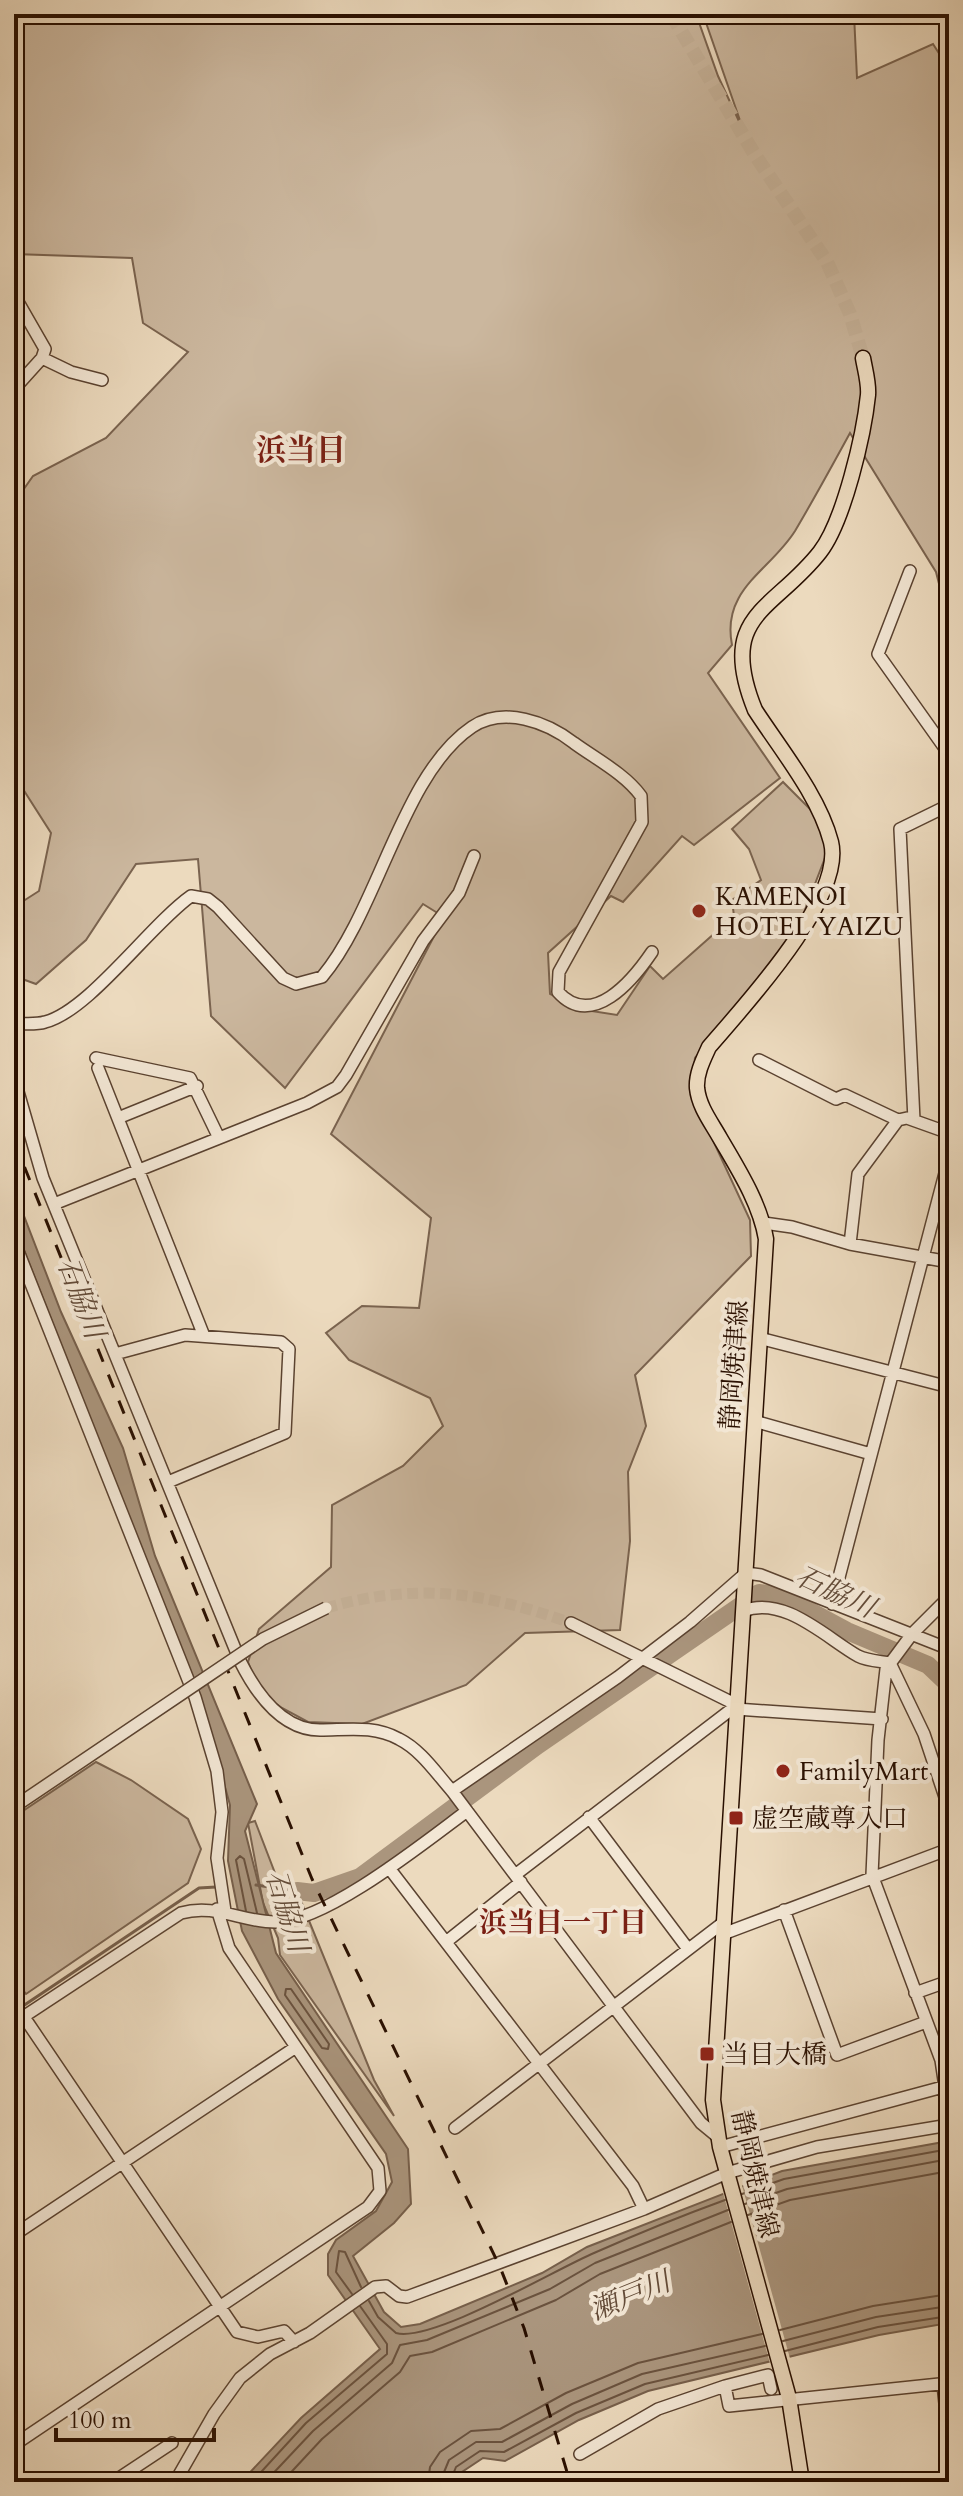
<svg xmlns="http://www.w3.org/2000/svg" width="963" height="2496" font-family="Cardo,'Noto Serif JP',serif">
<rect width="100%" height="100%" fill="#ecdabe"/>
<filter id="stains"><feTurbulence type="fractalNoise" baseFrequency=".0025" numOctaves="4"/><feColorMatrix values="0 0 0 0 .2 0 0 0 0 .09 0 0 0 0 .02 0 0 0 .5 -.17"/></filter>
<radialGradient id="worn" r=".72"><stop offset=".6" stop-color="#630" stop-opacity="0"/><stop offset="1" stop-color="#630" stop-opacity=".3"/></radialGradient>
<path fill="#cbb79e" stroke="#7a634f" stroke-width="2" d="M14,14h682l22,62 26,56 -41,-118h151l3,64 76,-34 16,25v554l-13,-51 -86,-139c-18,33 -36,66 -55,98 -25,40 -74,58 -63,114l-24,28 72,105 -86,67 -12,-9 -59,66 -12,-6 -63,57 2,41 29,15 38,6 33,-49 13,13 71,-63 -2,-16 29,-20 -12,-31 -17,-20 51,-47 32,32 13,36 -30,78 -103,130 -4,35 59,127 1,36 -116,119 11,51 -18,46 2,69 -10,89 -95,3 -59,52 -104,39 -54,-2 -26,-14 -22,-16 -12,-30 11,-33 72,-62 1,-62 71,-39 40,-40 -13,-28 -81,-38 -23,-27 36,-27 57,2 12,-90 -100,-84 113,-217 -21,-13 -138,184 -74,-72 -13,-157 -62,5 -50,76 -50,44 -22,-8v-69l25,-16 12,-58 -37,-58v-272l19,-27 73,-38 82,-86 -45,-29 -11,-65 -118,-4z
M96,1762l35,18 57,39 13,30 -13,34 -162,111 -12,-16v-161z
M255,1821l30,78 16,2 73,179 20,36 -114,-161 -2,-17 -15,-35 -15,-80z"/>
<path fill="#aa957d" stroke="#765f4b" stroke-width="2" d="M14,1190l47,122 62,136 32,108 102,248 -12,27 31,122 132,196 3,55 -17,19 -41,33 31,56 17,15 19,-3 122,-51 45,-26 195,-76 167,-30v182l-70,12 -231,56 -69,29 -74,41 -22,-3 -21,14 -6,10h-215l60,-64 79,-69 -52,-74v-21l8,-14 40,-29 16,-29 -6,-28 -108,-155 -36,-68 -14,-70 2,-56 -30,-107 -186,-473z"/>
<path fill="#ecdabe" d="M741,2182l50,180 -20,5 -49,-178z"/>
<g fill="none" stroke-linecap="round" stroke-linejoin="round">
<path stroke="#6a523e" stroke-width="2" d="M246,1911l-10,-51 4,-4 4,3 13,54
M286,1989h5l38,55 -1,5 -6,-1 -37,-53z
M742,2194l42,-15 165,-30
M745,2204l42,-15 162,-30
M748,2215l42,-15 159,-29
M352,2294l-16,-22 3,-21 6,1 16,35
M369,2301l9,16 18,16c36,10 160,-64 198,-80 43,-19 87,-37 131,-53
M780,2330l93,-24 76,-12
M783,2341l93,-24 73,-11
M785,2351l93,-24 71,-11
M252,2482l54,-59 81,-69v-10l-27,-38
M265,2482l48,-51 79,-68 8,-18 27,-5 123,-51 45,-26 133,-53
M282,2482l40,-43 78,-67 10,-16 22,-4 124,-52 44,-26 131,-52
M428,2482l2,-15 10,-15 31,-21 29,-2 66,-36 72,-30 124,-29
M440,2482l9,-22 27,-18h26l70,-38 70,-30 123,-28
M450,2482l6,-15 24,-16 24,1 72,-39 69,-29 123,-29"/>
<path stroke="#765f4b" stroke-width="3" d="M256,1885l41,6
M14,2012l185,-124 17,-1"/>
<path stroke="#aa957d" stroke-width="18" d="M297,1891l17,2 46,-16 178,-132 221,-152 21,2 67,36 81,34 21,20"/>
<path stroke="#c5b198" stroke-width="11" stroke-dasharray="11 5.5" stroke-linecap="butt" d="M326,1608c90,-26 158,-16 245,15"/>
<path stroke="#c5b198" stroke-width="14" stroke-dasharray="14 7" stroke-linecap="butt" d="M671,14l84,141 72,107 23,52 13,44"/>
<defs>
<path id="minor" d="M14,295l31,54 -3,9 -28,31
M42,358l29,14 31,8
M910,571l-32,83 71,100
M14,1024c10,-1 22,1 31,-2 44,-11 105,-97 146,-126l17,3 10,8 65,71 13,6 26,-7c57,-68 80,-203 150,-250 32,-21 75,-5 102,16 22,16 51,31 67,53l1,26 -83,150 -1,20c34,38 75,-12 94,-40
M96,1058l94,20 29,60
M759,1060l77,39 9,-4 53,25
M98,1068l106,268
M14,1078l29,100 197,483c15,30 41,69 80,69 28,0 53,-5 79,9 22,11 37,34 53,52l166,-114 72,-55 56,-49 15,2 188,74
M118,1118l79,-32
M914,1120l-14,-291 49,-24
M54,1204l253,-101 30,-16 9,-12 77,-134 36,-48 15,-37
M764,1223l28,4 58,17 99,18
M14,1241l181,456 22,74 5,41 -5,46 8,53
M850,1244l8,-70 40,-54 9,-2 42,15
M759,1338l190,49
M115,1354l70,-19 96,7 8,7 -4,84 -117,49
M754,1421l117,33
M949,1597l-37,37 -26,35 -8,71 -6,135 69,185 8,54
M832,1604l117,-446
M743,1611c41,-16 82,26 115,45 10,5 21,5 32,7
M890,1663l34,71 25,75
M736,1709l146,10
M452,1791l249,332 17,14
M589,1817l99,132
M389,1868l244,318 11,23
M515,1875l222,-170 -166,-82
M784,1910l53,145 89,-33
M723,1934l226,-85
M446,1942l75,-60
M915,1993l34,-12
M24,2017l213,315 21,5 26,-6 10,11
M14,2023l167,-110c35,-10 62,10 96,9 50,-1 148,-80 190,-111
M455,2128l269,-206
M720,2147l223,-60
M14,2235l282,-188
M943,2384l6,58
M725,2386l43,-11 3,14
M14,2445l354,-238 12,-16 -2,-23 -149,-220 -12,-39
M580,2454l78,-45 67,-23 4,20 220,-23
M113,2482l59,-39
M175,2482l39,-68 26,-36 30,-24 40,-21 65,-46 11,-1 13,10 8,1 237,-88 83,-36 90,-26 132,-22"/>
<path id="major" d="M802,2482l-13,-84 -69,-251 -7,-47 53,-861c-6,-36 -28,-70 -46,-101 -9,-16 -21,-31 -23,-50 -1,-14 6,-28 12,-41 35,-41 136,-149 122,-205 -12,-46 -50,-92 -76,-132 -39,-96 19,-99 65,-158 24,-31 44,-118 48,-157 1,-12 -3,-25 -5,-37"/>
</defs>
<use href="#minor" stroke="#5a4230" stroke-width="14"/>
<use href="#major" stroke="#290f00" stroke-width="17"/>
<use href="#minor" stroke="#f3e7d5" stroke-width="11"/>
<use href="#major" stroke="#ecdabe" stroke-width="14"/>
<path stroke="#290f00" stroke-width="3" stroke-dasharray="14 14" stroke-linecap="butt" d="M14,1141l298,738 188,388 24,61 46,154"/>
<defs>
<path id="minor-bridge" d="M14,1807l249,-168 63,-31"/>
</defs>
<use href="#minor-bridge" stroke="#5a4230" stroke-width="14" stroke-linecap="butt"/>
<use href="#minor-bridge" stroke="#f3e7d5" stroke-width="11"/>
</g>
<g fill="#8f2418" stroke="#f3e7d5" stroke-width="3">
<circle cx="699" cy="911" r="8"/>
<circle cx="783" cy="1771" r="8"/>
<rect x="728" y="1810" width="16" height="16" rx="4"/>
<rect x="699" y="2046" width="16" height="16" rx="4"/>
</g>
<g text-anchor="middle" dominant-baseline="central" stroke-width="8" stroke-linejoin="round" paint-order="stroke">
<g font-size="26" fill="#290f00" stroke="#f3e7d5" text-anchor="start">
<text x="715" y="896">KAMENOI<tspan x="715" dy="30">HOTEL YAIZU</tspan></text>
<text x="799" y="1771">FamilyMart</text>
<text x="752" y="1818">虚空蔵尊入口</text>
<text x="723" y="2054">当目大橋</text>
</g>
<g font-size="26" fill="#290f00" stroke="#f3e7d5">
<text transform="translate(734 1365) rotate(-86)">静岡焼津線</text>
<text transform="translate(755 2174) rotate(77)">静岡焼津線</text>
</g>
<g font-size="28" font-style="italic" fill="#634b38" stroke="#f3e7d5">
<text transform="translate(81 1298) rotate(69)">石脇川</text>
<text transform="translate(835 1592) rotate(25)">石脇川</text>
<text transform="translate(287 1911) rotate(73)">石脇川</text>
<text transform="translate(630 2296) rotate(-22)">瀬戸川</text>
</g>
<g font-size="28" font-weight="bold" fill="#7a1f14" stroke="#f3e7d5">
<text x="563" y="1923">浜当目一丁目</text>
</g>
<g font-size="30" font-weight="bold" fill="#7a1f14" stroke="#f3e7d5">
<text x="301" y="450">浜当目</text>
</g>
</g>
<rect width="963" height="2496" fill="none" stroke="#ecdabe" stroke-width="48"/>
<rect x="16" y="16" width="931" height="2464" fill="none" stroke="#290f00" stroke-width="4"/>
<rect x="24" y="24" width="915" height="2448" fill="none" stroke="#290f00" stroke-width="2"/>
<path d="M56 2428v12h158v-12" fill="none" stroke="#290f00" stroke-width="4"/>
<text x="68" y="2428" font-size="24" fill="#290f00" stroke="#f3e7d5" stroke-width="6" paint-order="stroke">100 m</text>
<rect width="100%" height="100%" filter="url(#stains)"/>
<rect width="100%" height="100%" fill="url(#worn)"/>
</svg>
